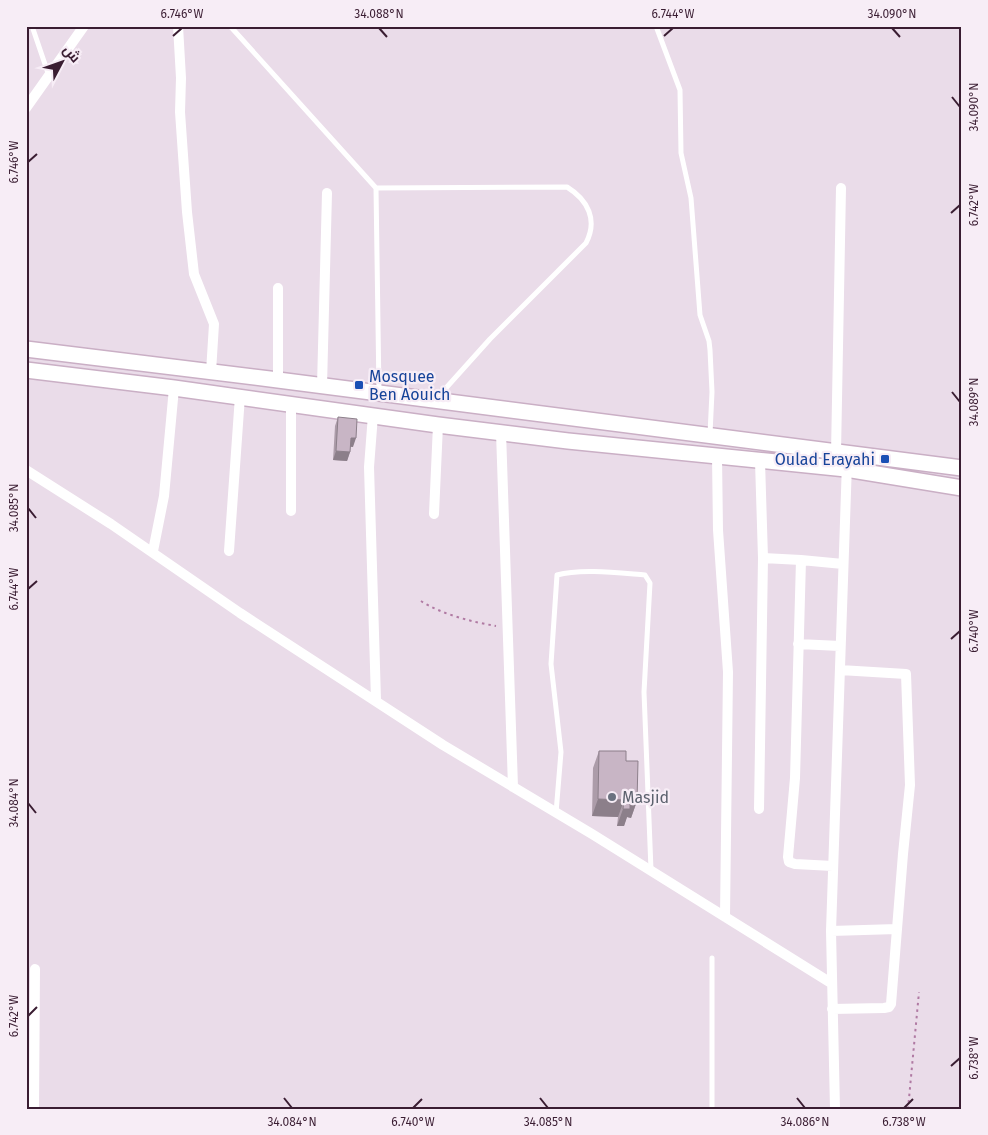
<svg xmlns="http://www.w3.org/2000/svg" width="988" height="1135" font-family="'Fira Sans',Cairo,sans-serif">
<rect width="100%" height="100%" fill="#eadce9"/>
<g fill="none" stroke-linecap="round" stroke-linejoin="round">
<defs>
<path id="secondary" d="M26,349l252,31 684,88
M26,370l148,18 264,37 130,16 278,28 116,19"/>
</defs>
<use href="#secondary" stroke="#caafc5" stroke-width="18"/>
<path stroke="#b07aa3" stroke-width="2" stroke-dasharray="2.5 4" stroke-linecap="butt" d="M421,601c20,13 51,21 75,25
M908,1109l11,-117"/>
<path stroke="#fff" stroke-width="5" d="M32,26l17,50
M230,26l146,162 3,204
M656,26l24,64 1,63 10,45 9,117 9,26 1,9 2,42 -2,42
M376,188l191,-1c21,13 31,33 19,56l-96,96 -53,59
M556,813l5,-61 -10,-88 6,-89c24,-7 63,-2 88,0l5,8 -6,109 7,178
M712,1109v-151"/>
<path stroke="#fff" stroke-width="10" d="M178,26l3,52 -1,34 7,100 7,62 20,50 -3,48
M26,108l58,-82
M278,380v-92
M322,386l5,-193
M291,403v108
M373,415l-4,52 7,233
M501,432l12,355
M836,453l5,-265
M717,456l1,74 10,142 -3,245
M760,461l3,97 38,2 42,4
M26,470l85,54 129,89 203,132 149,89 239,149
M434,514l4,-89
M153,551l11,-55 10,-108
M229,551l11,-155
M801,560l-6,218 -7,79 1,5 6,2 38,2
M798,644l42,2
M759,809l4,-251
M831,931l66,-2
M832,1009l52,-1 5,-1 2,-3 12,-150 7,-69 -4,-111 -66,-4
M34,1109l1,-140
M835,1109l-4,-178 16,-468"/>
<use href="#secondary" stroke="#fff" stroke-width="15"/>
</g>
<path fill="#ac9ca9" d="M338,417l15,30h-3v5l-3,9 -14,-1 2,-34z
M599,751l27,10 11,40 -6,17 -4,-1 -3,9h-7l1,-9 -26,-1 1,-48z"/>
<path fill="#8c7f8a" d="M351,438h5l-3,9 -5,-1z
M336,451l14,1 -3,9 -14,-1z
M598,799l26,1 -6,17 -26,-1z
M630,800l7,1 -6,17 -4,-1 -3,9h-7l6,-17z"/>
<path fill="#c8b5c5" stroke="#8c7f8a" d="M338,417l19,2 -1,19h-5l-1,14 -14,-1z
M599,751h27v10h12l-1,40 -7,-1v9h-7l1,-9 -26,-1z"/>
<path fill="none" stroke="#3a1d32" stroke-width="2" d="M379,28l8,9M892,28l8,9M173,36l9,-8M664,36l9,-8M952,97l8,10M28,162l9,-8M951,213l9,-8M952,392l8,10M28,508l8,10M28,589l9,-8M951,639l9,-8M28,803l8,10M28,1016l9,-9M951,1066l9,-8M284,1098l8,10M540,1098l8,10M797,1098l8,10M413,1108l9,-9M904,1108l9,-9"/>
<g fill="#1a4fb4" stroke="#f7edf6" stroke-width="2">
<rect x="354" y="380" width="10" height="10" rx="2.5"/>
<rect x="880" y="454" width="10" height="10" rx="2.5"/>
</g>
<circle fill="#6b7280" stroke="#f7edf6" stroke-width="2" cx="612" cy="797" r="5"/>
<g text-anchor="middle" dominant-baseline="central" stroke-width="4.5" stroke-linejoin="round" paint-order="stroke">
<g font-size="16" fill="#164399" stroke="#f7edf6" text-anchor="start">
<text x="369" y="376">Mosquee<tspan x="369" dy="18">Ben Aouich</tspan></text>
<text x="875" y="459" text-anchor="end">Oulad Erayahi</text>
</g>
<g font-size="16" fill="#5b616d" stroke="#f7edf6" text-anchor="start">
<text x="622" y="797">Masjid</text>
</g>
</g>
<rect width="988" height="1135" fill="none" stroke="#f7edf6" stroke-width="55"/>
<g transform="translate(62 62) rotate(49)" stroke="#f7edf6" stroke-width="4" paint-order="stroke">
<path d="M0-4L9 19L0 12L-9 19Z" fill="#3a1d32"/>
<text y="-8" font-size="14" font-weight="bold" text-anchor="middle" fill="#3a1d32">ش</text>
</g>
<rect x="28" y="28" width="932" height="1080" fill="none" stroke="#3a1d32" stroke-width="2"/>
<g font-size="12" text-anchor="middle" fill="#3a1d32">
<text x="182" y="18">6.746°W</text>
<text x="379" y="18">34.088°N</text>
<text x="673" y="18">6.744°W</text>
<text x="892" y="18">34.090°N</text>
<text transform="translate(974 107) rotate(-90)" y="4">34.090°N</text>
<text transform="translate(14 162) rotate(-90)" y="4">6.746°W</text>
<text transform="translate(974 205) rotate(-90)" y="4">6.742°W</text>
<text transform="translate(974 402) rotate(-90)" y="4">34.089°N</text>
<text transform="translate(14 508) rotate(-90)" y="4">34.085°N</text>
<text transform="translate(14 589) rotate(-90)" y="4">6.744°W</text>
<text transform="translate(974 631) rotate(-90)" y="4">6.740°W</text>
<text transform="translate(14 803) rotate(-90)" y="4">34.084°N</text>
<text transform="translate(14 1016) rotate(-90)" y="4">6.742°W</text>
<text transform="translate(974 1058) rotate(-90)" y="4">6.738°W</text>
<text x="292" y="1126">34.084°N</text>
<text x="413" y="1126">6.740°W</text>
<text x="548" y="1126">34.085°N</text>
<text x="805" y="1126">34.086°N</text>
<text x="904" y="1126">6.738°W</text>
</g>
</svg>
